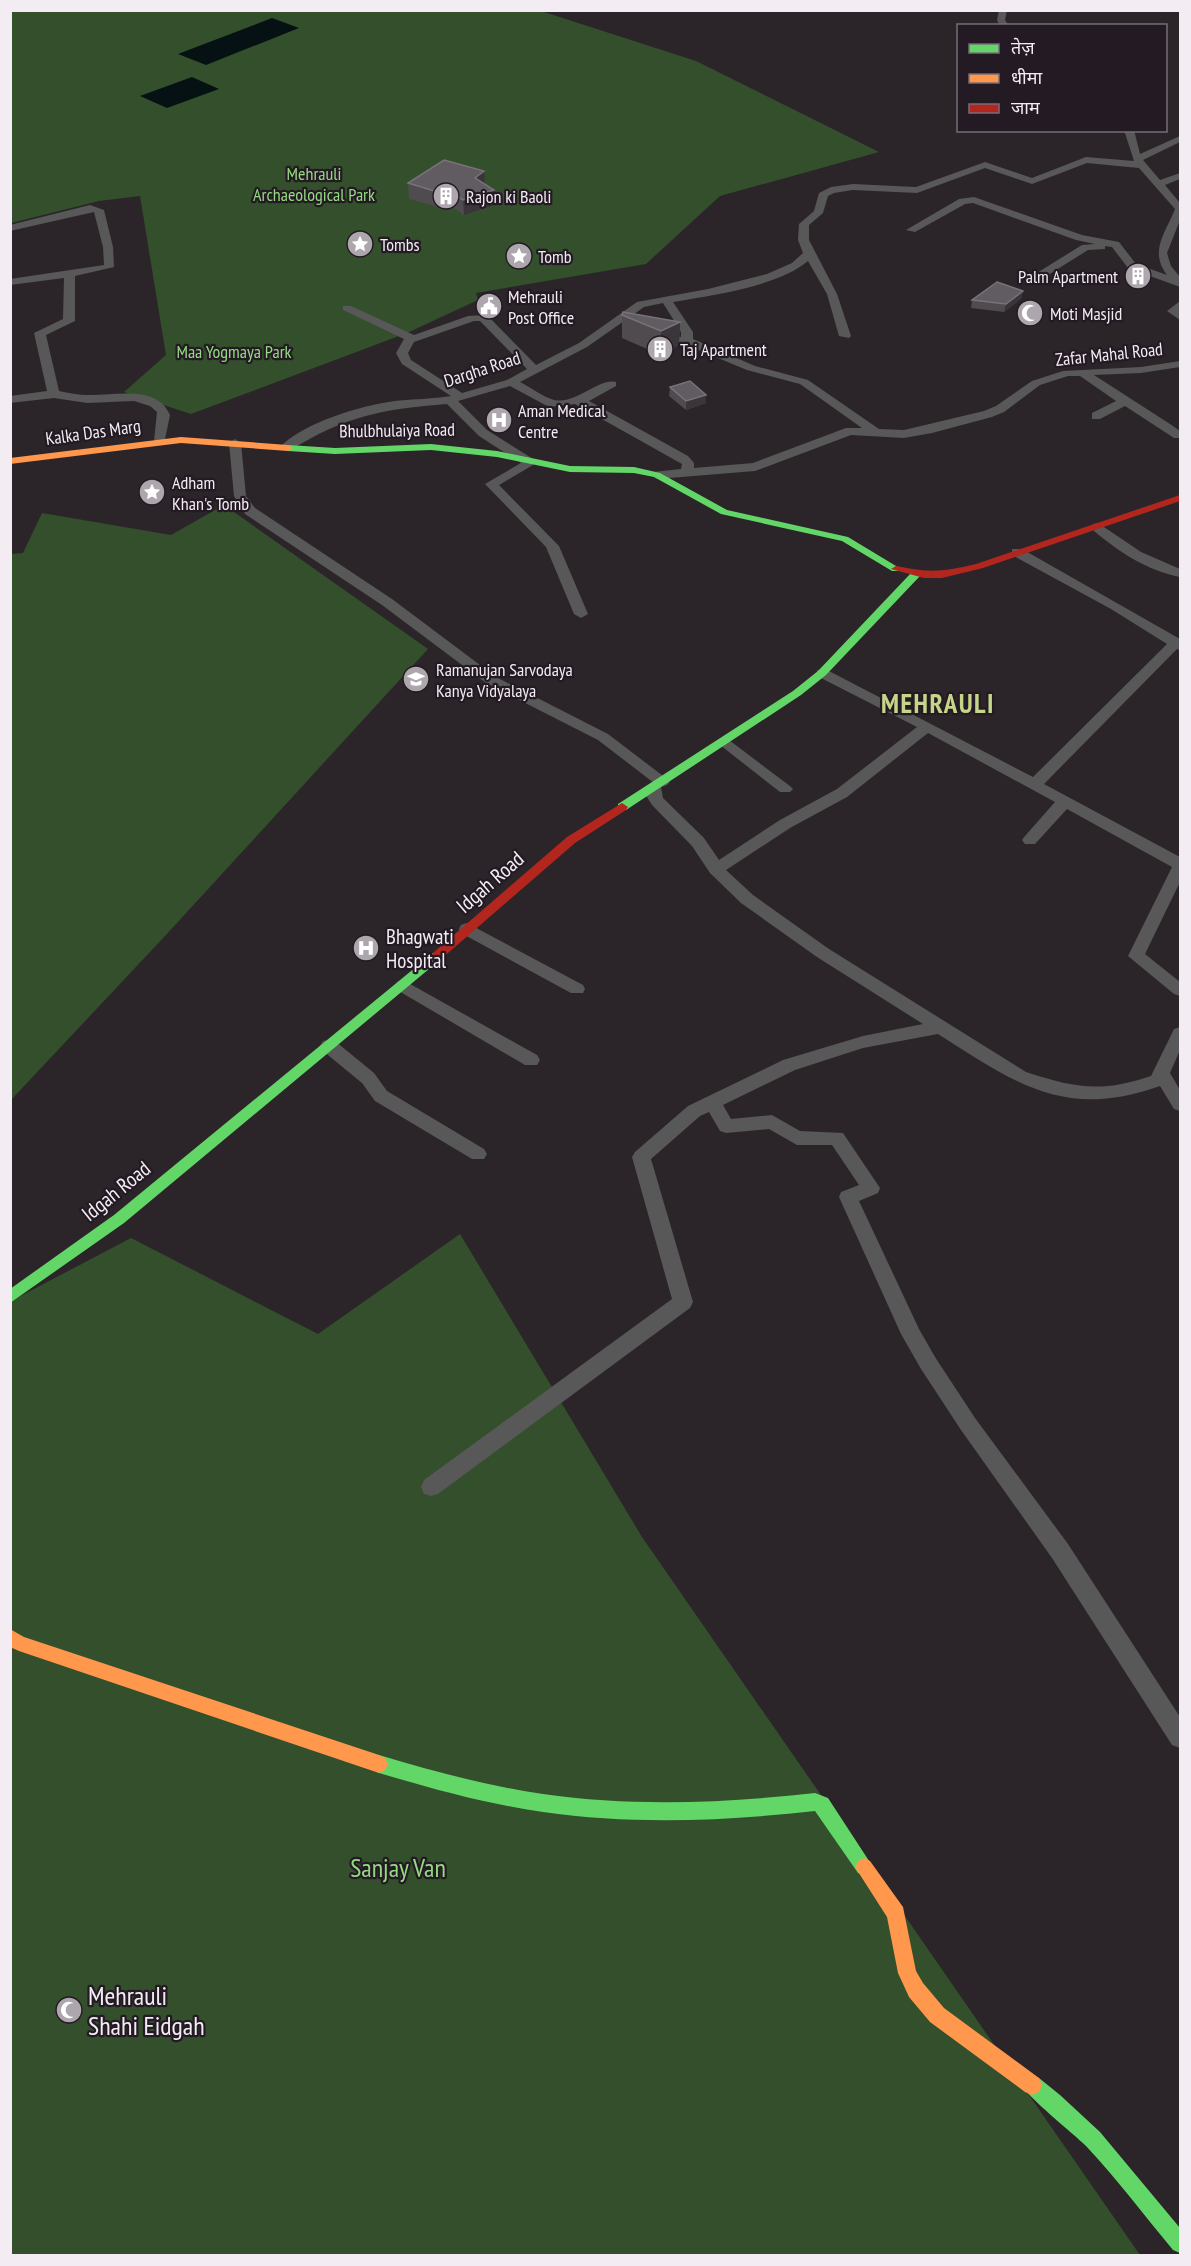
<svg xmlns="http://www.w3.org/2000/svg" width="1191" height="2266" font-family="'PT Sans Narrow','Noto Sans Devanagari',sans-serif">
<rect width="100%" height="100%" fill="#2b252a"/>
<path fill="#334f2b" d="M10,11h531l155,50 183,91 -159,44 -74,68 -170,29 2,7 -71,33 -216,81 -67,-22 42,-37 -26,-159 -41,5 -88,22z
M224,505l204,144 -263,287 -154,164v-546l12,-1 19,-40 129,22z
M460,1234l182,303 498,718 -1129,1v-955l120,-63 187,96z"/>
<path fill="#061114" d="M272,18l27,10 -93,37 -28,-11z
M192,77l27,12 -52,19 -27,-12z"/>
<g fill="none" stroke-linecap="round" stroke-linejoin="round">
<path fill="#575857" fill-rule="evenodd" d="M999,10h8l-2,10 4,6h-9l-3,-6z
M1124,130h10l6,24 40,-18v6l-37,18 17,20 20,-7v6l-15,6 15,18v17l-13,33 4,13 9,11v10l-52,-19 -16,-21 -7,-1v3l-17,1 -48,30h-8v-4l50,-31 13,-1 -19,-4 -103,-37 -8,1 -50,28 -9,-2 53,-31 15,-2 108,38 37,7 17,22 31,11c-18,-24 -2,-41 8,-66l-36,-41 -52,-5 -55,21 -47,-16 -68,25 -64,-3 -19,3 -6,3 -5,17 -14,12v15l28,54 14,42 -2,2 -10,-2 -12,-42 -19,-33c-31,26 -96,34 -135,41l20,30v7l62,27 53,14 71,49 25,1 80,-19 12,-5 36,-25 31,-10 78,-4 39,-6v6l-39,6 -47,2 76,49 10,7v7h-6l-49,-32 -25,13h-8v-6l24,-12 -36,-25h-12l-28,9 -36,27 -12,5 -60,16 -28,5 -53,-3 -96,36 -98,8 -6,-4 2,-3 28,-3 1,-5 -107,-60 -26,3 -39,-21 -52,15 29,29 51,32 -39,23 60,61 29,68 -7,4 -7,-4 -28,-67 -61,-63 36,-21 -42,-27 -32,-32c-64,5 -102,12 -158,47l-10,-3c23,-25 83,-43 116,-47 19,-2 38,-2 56,-5l-49,-32 -6,-11 8,-14 -61,-29v-4h8l63,29 54,-19 19,-1 49,50 43,-22 58,-41 71,-13 59,-15 25,-11 11,-10 -5,-13 1,-16 15,-13 5,-18 12,-6 22,-3 63,3 69,-25 47,16 54,-21 48,4zM663,303l18,29v5l-25,-4 -6,3 2,2 32,6 63,26 53,14 62,44h-16l-93,35 -59,5v-5l-6,-7 -99,-55 27,-15v-4c-18,-4 -40,23 -62,18 -11,-3 -24,-13 -34,-18l67,-35 57,-40zM474,321h6l47,48 -20,11 -45,13 -51,-33 -3,-7 6,-11z
M90,205l14,5 9,37 1,20 -39,9v45l-29,14 13,56c10,2 19,4 29,4 25,1 69,-11 82,20l-6,29 -10,-3 3,-29 -7,-6 -16,-5 -47,2 -33,-5 -44,5v-7l37,-5 -13,-58 29,-14 1,-41 -54,7v-6l94,-14 -1,-18 -9,-35 -84,19v-6z
M1180,301v19l-13,-9z
M235,439l6,4 5,53 9,12 137,91 104,78 112,57 59,45 3,3 -3,3 -6,2 2,11 41,40 15,22 61,-40 57,-31 80,-62 -100,-51v-6h10l206,107 134,-133 -56,-35 -99,-54v-6h10l158,90v11l-3,-1 -133,135 136,73v25l-35,72 35,28v14l-6,-2 -46,-38 44,-89 -105,-58 -32,35h-10l-3,-4 3,-4 30,-34 -127,-69 -81,64 -57,31 -64,42 27,25 76,54 197,123c49,16 75,21 125,4l23,-47 6,-2v23l-10,23 10,17v21l-6,-2 -14,-23c-96,34 -143,-2 -222,-52l-75,14 -68,22 -72,35 8,14 41,-4 28,16 43,2 37,55 -2,5 -19,8 60,128 16,28 40,61 93,126 112,173v31l-8,-3 -120,-187 -91,-128 -40,-61 -20,-35 -62,-137 2,-5 18,-7 -27,-40h-35l-28,-16 -43,4 -6,-2 -11,-19 -9,4 -49,43 42,143 -3,6 -252,186 -7,2 -7,-2 -3,-7 3,-7 248,-181 -40,-142 3,-5 53,-46 95,-46 80,-24 60,-12 -106,-67 -76,-54 -31,-30 -18,-27 -40,-41 -7,-11 4,-9 5,-2 -56,-43 -112,-57 -104,-78 -137,-91 -11,-18 -5,-53z
M1098,523l43,29 39,17v8c-32,-6 -63,-26 -87,-47v-6z
M725,737l65,49 3,3 -3,3h-10l-60,-47 -2,-3 2,-3z
M467,923l116,62 2,4 -2,4h-12l-110,-60 -2,-4 2,-4z
M403,980l134,75 3,5 -3,5h-12l-128,-75 -2,-4 2,-4z
M329,1040l6,1 39,32 13,18 97,58 3,5 -3,5h-12l-97,-58 -13,-18 -39,-32 -3,-5 3,-5z"/>
<path fill="#63d668" fill-rule="evenodd" d="M431,444l66,7 73,15 64,1 26,6 67,37 121,27 53,32 -1,2h-8l-50,-30 -121,-27 -67,-37 -20,-4 -64,-1 -73,-15 -66,-7 -96,4 -47,-3 -5,-3 5,-3 47,3z
M916,571l5,3 -1,2 -94,99 -25,20 -175,115h-8v-6l175,-113 25,-20 94,-99z
M437,952l6,4 -2,3 -317,264 -114,80v-14l104,-74 319,-262z
M379,1755c54,16 108,31 164,39 91,13 181,9 272,-1l13,5 45,69 -3,6 -6,3 -6,-3 -43,-62c-91,10 -181,14 -272,1 -56,-8 -110,-23 -164,-39l-6,-3 -3,-6 3,-6z
M1032,2075l7,3 21,17 40,37 80,96v25l-7,-3c-29,-35 -56,-71 -87,-104 -13,-13 -59,-49 -64,-61l3,-7z"/>
<path fill="#ff974d" fill-rule="evenodd" d="M181,437l107,8 5,3 -5,3 -107,-8 -171,21v-6z
M10,1629l14,8 355,118 6,3 3,6 -3,6 -6,3 -360,-122 -9,-4z
M864,1858l6,3 33,46 13,64 7,12 21,25 95,70 3,7 -3,7 -7,3 -7,-3 -95,-70 -21,-25 -11,-24 -11,-56 -32,-50 3,-6z"/>
<path fill="#b3261e" fill-rule="evenodd" d="M1180,495v6l-197,67 -41,10h-18l-33,-9 5,-3c34,7 46,6 80,-2z
M622,803l6,4 -2,3 -51,33 -134,116h-8l-2,-3 2,-3 134,-116z"/>
</g>
<path fill="#4f4b4f" d="M408,183l77,1 9,6 1,15 -31,10 -14,-9 -5,3 -36,-10z
M1023,291l-2,8 -17,13 -33,-4 1,-8z
M622,315l58,7 -1,23 -18,10 -39,-17z
M670,387l36,8v8l-20,7 -17,-14z"/>
<path fill="#393539" d="M484,171l1,16 -10,-9z
M494,190l1,15 -31,10 -1,-15z
M449,191l1,15 -5,3 -1,-15z
M1023,291l-2,8 -17,13 2,-8z
M680,322l-1,23 -18,10v-24z
M706,395v8l-20,7v-9z"/>
<path fill="#615c61" stroke="#787378" stroke-width="1.5" d="M444,160l40,11 -9,7 19,12 -31,10 -14,-9 -5,3 -36,-11z
M997,282l26,9 -17,13 -34,-4z
M623,312l57,10 -19,9 -39,-16z
M690,381l16,14 -20,6 -16,-14z"/>
<defs>
<symbol id="building-disc" viewBox="-11 -11 22 22"><circle r="9.5" fill="#ada6ad" stroke="#231a23"/><path d="M-4-6H4V6H1V3H-1V6H-4ZM-2.5-4.3h1.7v1.8h-1.7ZM.8-4.3h1.7v1.8H.8ZM-2.5-1h1.7V.8h-1.7ZM.8-1h1.7V.8H.8Z" fill="#fff"/></symbol>
<symbol id="sight-disc" viewBox="-11 -11 22 22"><circle r="9.5" fill="#ada6ad" stroke="#231a23"/><path d="M0-6L1.8-2.2L6-1.7L2.9 1.2L3.7 5.4L0 3.3L-3.7 5.4L-2.9 1.2L-6-1.7L-1.8-2.2Z" fill="#fff"/></symbol>
<symbol id="civic-disc" viewBox="-11 -11 22 22"><circle r="9.5" fill="#ada6ad" stroke="#231a23"/><path d="M-.6-6.5H3V-4.5H.6V-3L4-1V1h2V6H-6V1h2V-1L-.6-3ZM-1.2 2.5V6h2.4V2.5Z" fill="#fff"/></symbol>
<symbol id="mosque-disc" viewBox="-11 -11 22 22"><circle r="9.5" fill="#ada6ad" stroke="#231a23"/><path d="M3.5-4.9A6 6 0 1 0 3.5 4.9A5 5 0 1 1 3.5-4.9Z" fill="#fff"/></symbol>
<symbol id="hospital-disc" viewBox="-11 -11 22 22"><circle r="9.5" fill="#ada6ad" stroke="#231a23"/><path d="M-5-5h3v3.5h4V-5h3V5h-3V1.5h-4V5h-3Z" fill="#fff"/></symbol>
<symbol id="school-disc" viewBox="-11 -11 22 22"><circle r="9.5" fill="#ada6ad" stroke="#231a23"/><path d="M0-5L7-2L0 1L-7-2ZM-4 1L0 2.5L4 1V4Q0 6-4 4Z" fill="#fff"/></symbol>
</defs>
<g fill-rule="evenodd">
<use href="#building-disc" x="431" y="181" width="30" height="30"/>
<use href="#sight-disc" x="345" y="229" width="30" height="30"/>
<use href="#sight-disc" x="504" y="241" width="30" height="30"/>
<use href="#building-disc" x="1123" y="261" width="30" height="30"/>
<use href="#civic-disc" x="474" y="291" width="30" height="30"/>
<use href="#mosque-disc" x="1015" y="298" width="30" height="30"/>
<use href="#building-disc" x="645" y="334" width="30" height="30"/>
<use href="#hospital-disc" x="484" y="405" width="30" height="30"/>
<use href="#sight-disc" x="137" y="477" width="30" height="30"/>
<use href="#school-disc" x="401" y="664" width="30" height="30"/>
<use href="#hospital-disc" x="351" y="933" width="30" height="30"/>
<use href="#mosque-disc" x="54" y="1995" width="30" height="30"/>
</g>
<g text-anchor="middle" dominant-baseline="central" stroke-width="4.5" stroke-linejoin="round" paint-order="stroke">
<g font-size="18" fill="#93da81" stroke="#231a23">
<text x="314" y="173">Mehrauli<tspan x="314" dy="21">Archaeological Park</tspan></text>
<text x="234" y="351">Maa Yogmaya Park</text>
</g>
<g font-size="18" fill="#f3ecf3" stroke="#231a23" text-anchor="start">
<text x="466" y="196">Rajon ki Baoli</text>
<text x="380" y="244">Tombs</text>
<text x="538" y="256">Tomb</text>
<text x="1118" y="276" text-anchor="end">Palm Apartment</text>
<text x="508" y="296">Mehrauli<tspan x="508" dy="21">Post Office</tspan></text>
<text x="1050" y="313">Moti Masjid</text>
<text x="680" y="349">Taj Apartment</text>
<text x="518" y="410">Aman Medical<tspan x="518" dy="21">Centre</tspan></text>
<text x="172" y="482">Adham<tspan x="172" dy="21">Khan's Tomb</tspan></text>
<text x="436" y="669">Ramanujan Sarvodaya<tspan x="436" dy="21">Kanya Vidyalaya</tspan></text>
</g>
<g font-size="18" fill="#f3ecf3" stroke="#231a23">
<text transform="translate(1109 354) rotate(-6)">Zafar Mahal Road</text>
<text transform="translate(482 369) rotate(-18)">Dargha Road</text>
<text transform="translate(397 430) rotate(-1)">Bhulbhulaiya Road</text>
<text transform="translate(93 432) rotate(-8)">Kalka Das Marg</text>
</g>
<g font-size="21" fill="#f3ecf3" stroke="#231a23">
<text transform="translate(490 882) rotate(-41)">Idgah Road</text>
<text transform="translate(116 1191) rotate(-39)">Idgah Road</text>
</g>
<g font-size="21" fill="#f3ecf3" stroke="#231a23" text-anchor="start">
<text x="386" y="936">Bhagwati<tspan x="386" dy="24">Hospital</tspan></text>
</g>
<g font-size="26" fill="#93da81" stroke="#231a23">
<text x="398" y="1867">Sanjay Van</text>
</g>
<g font-size="26" fill="#f3ecf3" stroke="#231a23" text-anchor="start">
<text x="88" y="1995">Mehrauli<tspan x="88" dy="30">Shahi Eidgah</tspan></text>
</g>
<g font-size="27" font-weight="bold" letter-spacing="1.5" fill="#c6d589" stroke="#231a23">
<text x="938" y="703">MEHRAULI</text>
</g>
</g>
<rect width="1191" height="2266" fill="none" stroke="#f3ecf3" stroke-width="24"/>
<rect x="957" y="24" width="210" height="108" fill="#231a23" stroke="#766e76" stroke-width="1.5"/>
<rect x="969" y="44" width="30" height="9" fill="#63d668" stroke="#766e76" stroke-width="1.5"/>
<text x="1011" y="54" font-size="18" fill="#f3ecf3">तेज़</text>
<rect x="969" y="74" width="30" height="9" fill="#ff974d" stroke="#766e76" stroke-width="1.5"/>
<text x="1011" y="84" font-size="18" fill="#f3ecf3">धीमा</text>
<rect x="969" y="104" width="30" height="9" fill="#b3261e" stroke="#766e76" stroke-width="1.5"/>
<text x="1011" y="114" font-size="18" fill="#f3ecf3">जाम</text>
</svg>
